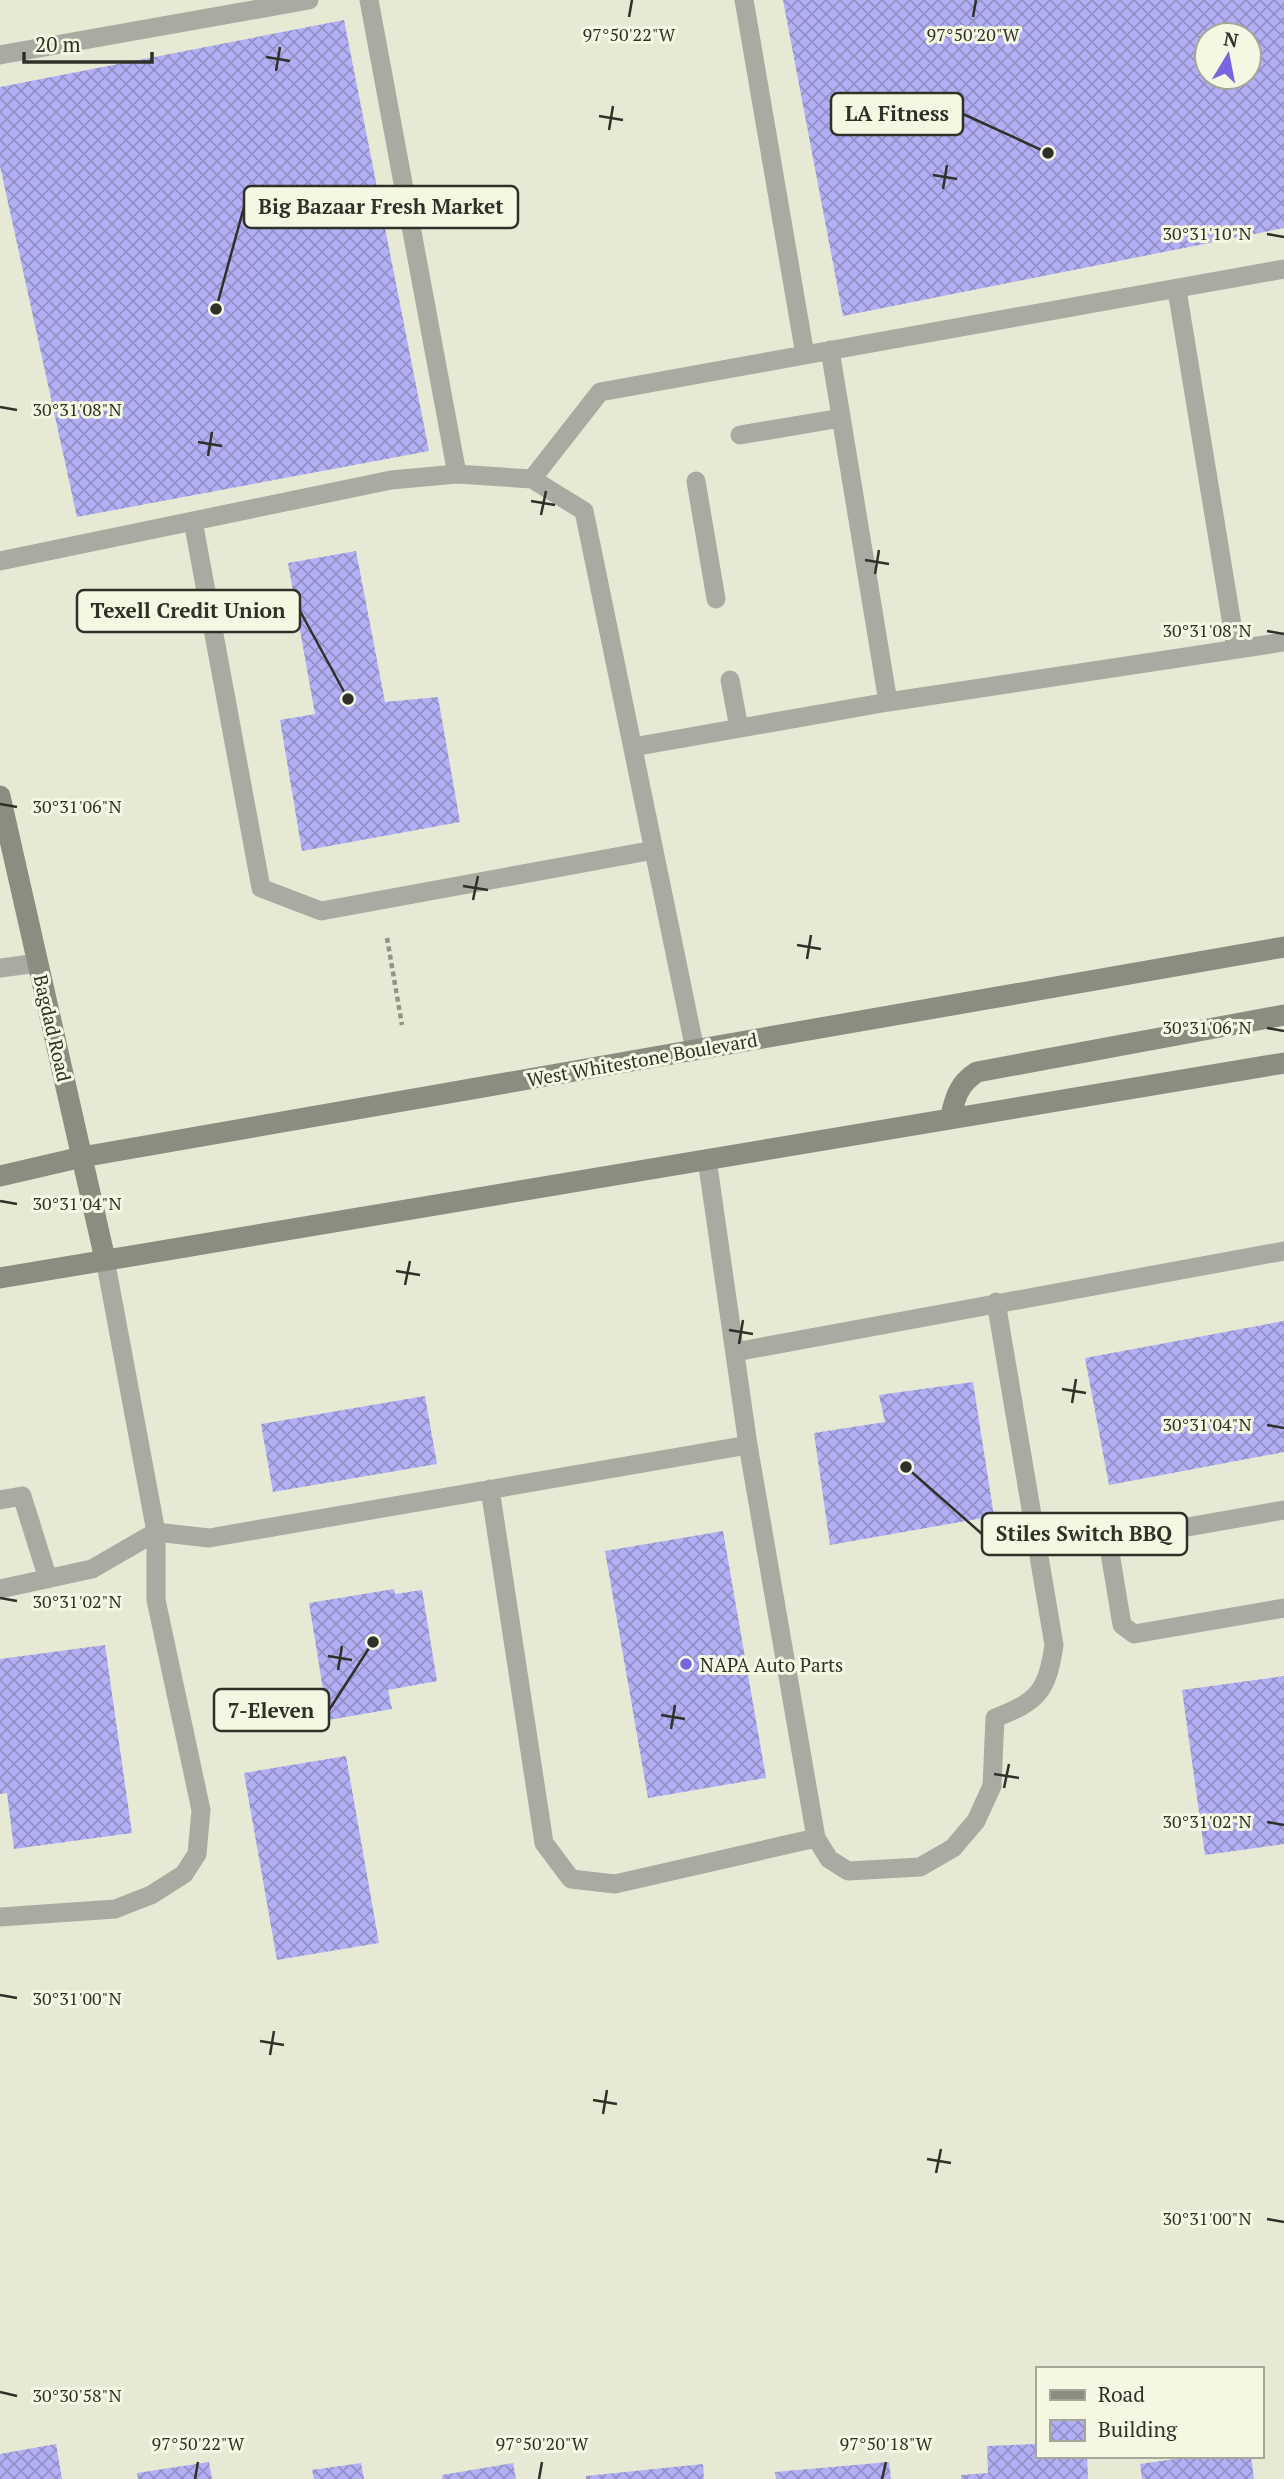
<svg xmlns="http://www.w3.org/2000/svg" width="1284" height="2479" font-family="'PT Serif',serif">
<defs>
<pattern id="building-cross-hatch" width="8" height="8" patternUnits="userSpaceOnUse" patternTransform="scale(1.75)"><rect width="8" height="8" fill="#b3aff4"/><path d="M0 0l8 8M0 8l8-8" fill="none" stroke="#928fc6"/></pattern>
</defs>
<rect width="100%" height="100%" fill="#e6ead5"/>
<path fill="url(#building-cross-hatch)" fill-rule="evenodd" d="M783,0h501v228l-441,88zM1207,35h42v42h-42z
M344,20l85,431 -352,66 -77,-351v-79z
M356,551l29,151 53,-5 22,125 -158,29 -22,-131 35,-6 -27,-151z
M1284,1321v131l-175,33 -24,-127z
M973,1382l21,134 -164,29 -16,-112 71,-11 -6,-27z
M425,1396l12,68 -164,28 -12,-68z
M723,1531l43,247 -118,20 -43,-247z
M394,1589l1,5 27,-4 15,91 -49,9 4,19 -64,11 -19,-117z
M105,1645l27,188 -118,16 -7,-56 -7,1v-135z
M1284,1676v168l-79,11 -23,-165z
M346,1756l33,187 -102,17 -33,-187z
M56,2444l6,35h-62v-25z
M1037,2444v12h50l1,23h-127v-4l27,-2 -1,-27z
M1196,2456h55l3,23h-112l-2,-15z
M209,2462l3,17h-74l-1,-6z
M889,2462l2,17h-115l-1,-7z
M361,2463l3,16h-50l-2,-9z
M513,2463l3,16h-74v-4z
M703,2464l1,15h-118v-3z"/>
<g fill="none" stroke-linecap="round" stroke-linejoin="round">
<path stroke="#929586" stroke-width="4.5" stroke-dasharray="5 3.5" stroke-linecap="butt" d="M387,938l15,87"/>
<path stroke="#a9aba2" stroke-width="19" d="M369,0l88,474
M744,0l61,355 479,-86
M0,55l309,-55
M1177,290l59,359
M830,350l58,352 396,-60
M740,435l101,-17
M532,479l68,-87 205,-37
M696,481l20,118
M193,521l68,367 60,23 333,-61
M0,561l391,-81 66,-6 75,5 52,32 111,539
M730,680l9,48
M633,747l255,-45
M0,968l38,-5
M707,1159l41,286 68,393 13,21 19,12 72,-4 33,-19 23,-27 16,-35 3,-68c44,-17 52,-27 59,-73l-58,-343
M735,1352l549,-101
M490,1489l54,354 27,36 44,5 201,-46
M0,1500l22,-4 26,83
M1284,1510l-176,31 14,84 12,9 150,-26
M0,1589l92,-20 64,-37 53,6 539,-93
M0,1917l115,-8 36,-14 33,-21 13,-20 4,-44 -45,-210v-68l-51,-273"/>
<path stroke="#8b8d80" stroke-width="21" d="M0,796l105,463
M950,1119c5,-21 8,-35 27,-47l307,-57
M0,1176l82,-19 1202,-210
M0,1278l1284,-215"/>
</g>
<path fill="none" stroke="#2f3129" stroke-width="2.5" d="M629,17l3,-17M973,17l3,-17M266,57l24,4M276,71l4,-24M599,116l24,4M609,130l4,-24M933,175l24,4M943,189l4,-24M1267,234l17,3M0,407l17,3M198,442l24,4M208,456l4,-24M531,501l24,4M541,515l5,-24M865,560l24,4M875,574l4,-24M1267,631l17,3M0,804l17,3M463,886l25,4M473,900l5,-24M797,945l24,4M807,959l4,-24M1267,1028l17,3M0,1201l17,3M396,1271l24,4M405,1285l5,-24M729,1330l24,4M739,1344l4,-24M1062,1389l24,4M1072,1403l4,-24M1267,1425l17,3M0,1598l17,3M328,1656l24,4M338,1670l4,-24M661,1715l24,4M671,1729l4,-24M994,1774l25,4M1004,1788l5,-24M1267,1822l17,3M0,1995l17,3M260,2041l24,4M270,2055l4,-24M593,2100l24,4M603,2114l4,-24M927,2159l24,4M936,2173l5,-24M1267,2219l17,3M0,2392l17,4M195,2479l3,-17M539,2479l3,-17M882,2479l4,-17"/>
<circle fill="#7965e0" stroke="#f4f7e2" stroke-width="2.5" cx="686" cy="1664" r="7"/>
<g text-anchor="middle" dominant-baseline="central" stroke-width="6" stroke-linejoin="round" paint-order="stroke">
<g font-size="19" fill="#2f3129" stroke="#f4f7e2">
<text transform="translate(53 1028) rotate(77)">Bagdad Road</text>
<text transform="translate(642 1059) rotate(-10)">West Whitestone Boulevard</text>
</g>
<g font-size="19" fill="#2f3129" stroke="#f4f7e2" text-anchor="start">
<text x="700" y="1664">NAPA Auto Parts</text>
</g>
</g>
<g font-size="18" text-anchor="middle" fill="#2f3129" stroke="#f4f7e2" stroke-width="6" stroke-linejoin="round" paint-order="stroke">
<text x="629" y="41">97°50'22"W</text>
<text x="973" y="41">97°50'20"W</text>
<text x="1207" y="240">30°31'10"N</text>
<text x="77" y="416">30°31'08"N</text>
<text x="1207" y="637">30°31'08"N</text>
<text x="77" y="813">30°31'06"N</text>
<text x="1207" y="1034">30°31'06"N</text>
<text x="77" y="1210">30°31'04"N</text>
<text x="1207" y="1431">30°31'04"N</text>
<text x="77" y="1608">30°31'02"N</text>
<text x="1207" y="1828">30°31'02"N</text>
<text x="77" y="2005">30°31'00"N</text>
<text x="1207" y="2225">30°31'00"N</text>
<text x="77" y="2402">30°30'58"N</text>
<text x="198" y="2450">97°50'22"W</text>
<text x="542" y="2450">97°50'20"W</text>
<text x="886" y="2450">97°50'18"W</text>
</g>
<path fill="none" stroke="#2f3129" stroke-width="2.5" d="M1048 153L963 114M216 309L244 207M348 699L300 611M906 1467L982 1534M373 1642L329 1710"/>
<g fill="#2f3129" stroke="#f4f7e2" stroke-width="2.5">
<circle cx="1048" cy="153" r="7"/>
<circle cx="216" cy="309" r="7"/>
<circle cx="348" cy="699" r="7"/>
<circle cx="906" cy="1467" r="7"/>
<circle cx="373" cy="1642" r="7"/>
</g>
<g fill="#f4f7e2" stroke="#2f3129" stroke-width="2.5">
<rect x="831" y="93" width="132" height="42" rx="7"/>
<rect x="244" y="186" width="274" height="42" rx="7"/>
<rect x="77" y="590" width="223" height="42" rx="7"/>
<rect x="982" y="1513" width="205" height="42" rx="7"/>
<rect x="214" y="1689" width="115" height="42" rx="7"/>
</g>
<g font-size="21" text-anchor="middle" font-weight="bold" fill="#2f3129">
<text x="897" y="121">LA Fitness</text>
<text x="381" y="214">Big Bazaar Fresh Market</text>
<text x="188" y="618">Texell Credit Union</text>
<text x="1084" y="1541">Stiles Switch BBQ</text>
<text x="271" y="1718">7-Eleven</text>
</g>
<rect x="1036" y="2367" width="228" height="91" fill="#f4f7e2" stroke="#a5a898" stroke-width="2"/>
<rect x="1050" y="2390" width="35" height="10" fill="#8b8d80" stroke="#a5a898" stroke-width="2"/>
<text x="1098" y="2402" font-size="21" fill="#2f3129">Road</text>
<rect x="1050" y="2420" width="35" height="21" fill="url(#building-cross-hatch)" stroke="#a5a898" stroke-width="2"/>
<text x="1098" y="2437" font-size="21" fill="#2f3129">Building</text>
<g transform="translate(1228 56) rotate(10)"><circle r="33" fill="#f4f7e2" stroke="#a5a898" stroke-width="2"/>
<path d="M0-5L12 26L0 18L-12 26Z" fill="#7965e0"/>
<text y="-10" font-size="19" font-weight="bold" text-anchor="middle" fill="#2f3129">N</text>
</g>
<path d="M24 52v10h128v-10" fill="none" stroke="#2f3129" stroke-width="3.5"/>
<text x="35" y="52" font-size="21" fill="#2f3129" stroke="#f4f7e2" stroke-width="5" paint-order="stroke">20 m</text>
</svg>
